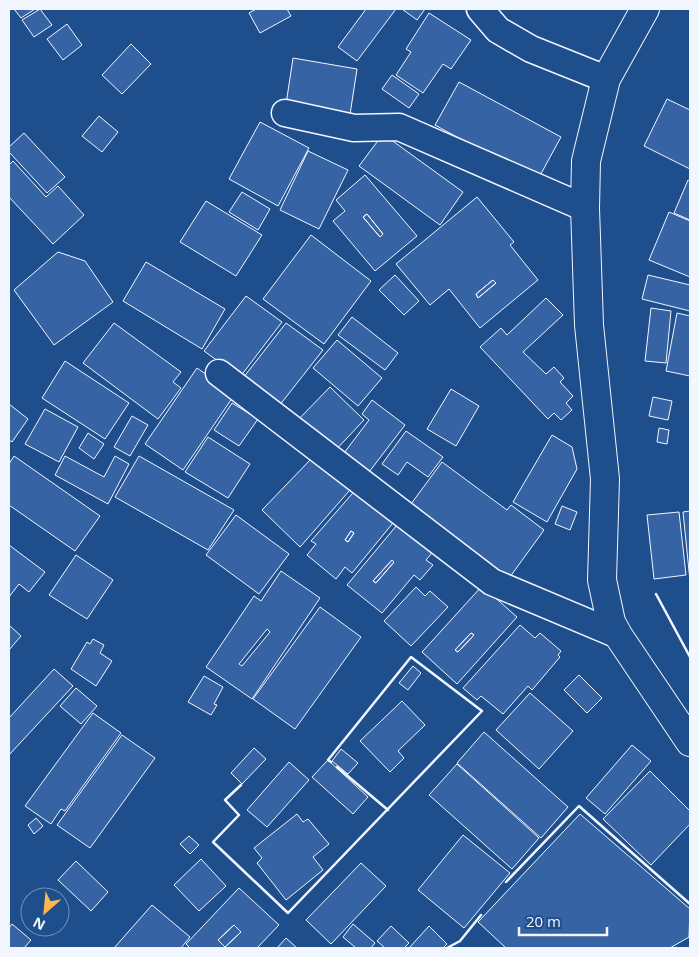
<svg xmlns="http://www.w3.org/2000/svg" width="699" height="957" font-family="'Open Sans',sans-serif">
<rect width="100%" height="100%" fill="#1f4e8c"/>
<path fill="#3563a3" stroke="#f2f6ff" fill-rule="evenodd" d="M14,9h21l-14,9z
M40,9l12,16 -18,12 -12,-17z
M256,9h31l4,7 -31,17 -11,-20z
M366,9h30l-39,52 -19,-14z
M402,9h23l-8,11z
M429,13l42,27 -20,29 -8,-5 -20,29 -27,-18 15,-23 -5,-3z
M67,24l15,21 -19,15 -16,-21z
M131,44l20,20 -29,30 -20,-19z
M293,58l64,11 -8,52 -64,-10z
M392,75l27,19 -10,14 -27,-19z
M459,82l102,55 -24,44 -102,-56z
M667,99l23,11v59l-46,-23z
M99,116l19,16 -16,20 -20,-16z
M260,122l49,26 -31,58 -49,-27z
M24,133l41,44 -18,16 -38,-41v-5z
M383,134l80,58 -23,33 -81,-59z
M308,151l40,19 -29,59 -39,-19z
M13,161l33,36 12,-11 26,29 -31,29 -44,-47v-32z
M365,175l52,61 -42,35 -42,-50 12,-10 -9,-11zM367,214l16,20 -3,3 -17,-20z
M688,180l2,1v39l-16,-7z
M242,192l28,17 -12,21 -29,-18z
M477,197l37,45 -4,3 28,35 -58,48 -31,-39 -19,16 -34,-41zM493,280l3,3 -18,15 -2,-4z
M206,201l56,34 -26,41 -56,-34z
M669,212l21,9v56l-41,-17z
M367,214l16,20 -3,3 -17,-20z
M311,235l60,46 -47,63 -61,-45z
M58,252l27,9 28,41 -59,43 -40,-55z
M146,262l79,47 -23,40 -79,-48z
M395,275l24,26 -15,14 -25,-25z
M648,275l42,10v26l-48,-12z
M493,280l3,3 -18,15 -2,-4z
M246,296l36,26 -42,55 -36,-26z
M546,298l17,17 -40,37 23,22 8,-7 10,11 -4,4 13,14 -7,7 6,7 -11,10 -7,-7 -6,6 -68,-72 21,-19 6,7z
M651,308l20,3 -5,52 -21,-2z
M677,313l13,3v60l-24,-5z
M352,317l46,36 -13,17 -47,-35z
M114,323l67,49 -8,10 8,6 -23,31 -75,-56z
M286,323l37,27 -44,56 -36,-28z
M337,340l45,38 -24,28 -45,-38z
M65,361l64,42 -24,36 -63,-41z
M197,368l38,26 -52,76 -38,-26z
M330,387l34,33 -33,35 -35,-33z
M451,389l28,17 -23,40 -29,-17z
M653,397l19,4 -4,19 -19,-4z
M372,400l33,25 -39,51 -25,-19 28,-37 -7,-6z
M232,403l26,16 -19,27 -25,-16z
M9,404l19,15 -16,23 -3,-2z
M45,409l33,18 -19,35 -34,-18z
M132,416l16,9 -18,31 -16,-9z
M659,428l10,2 -2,14 -10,-2z
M406,431l37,26 -15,20 -21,-15 -9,13 -16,-11z
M88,433l16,11 -10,15 -15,-11z
M552,435l20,12 5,22 -30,53 -34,-20z
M208,437l42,27 -22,34 -43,-26z
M14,456l86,60 -25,35 -66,-46v-41z
M65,456l39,21 11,-21 14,8 -21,40 -53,-29z
M139,456l95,54 -26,40 -93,-53z
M311,459l39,31 -50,57 -38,-37z
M442,462l65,48 4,-5 33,25 -37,51 -99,-73z
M358,487l39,31 -45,55 -7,-6 -9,12 -29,-24 9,-11 -5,-3zM351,531l3,2 -6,9 -3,-2z
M562,506l15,6 -7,18 -15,-6z
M690,511v70l-7,-69z
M679,512l7,63 -32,4 -7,-64z
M236,515l53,39 -30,40 -53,-39z
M402,519l35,28 -11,13 7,5 -13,15 -6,-5 -32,38 -35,-28zM392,560l2,2 -18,21 -3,-2z
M351,531l3,2 -6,9 -3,-2z
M9,545l36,27 -16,20 -10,-8 -10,13z
M76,555l37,25 -26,39 -38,-24z
M392,560l2,2 -18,21 -3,-2z
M281,571l39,27 -68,101 -46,-32 48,-71 7,5zM267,629l3,3 -28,34 -3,-2z
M482,586l35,31 -60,67 -35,-32zM471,633l3,2 -16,17 -3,-2z
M416,587l9,9 5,-5 18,16 -37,39 -27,-25z
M320,607l41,30 -66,92 -42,-30z
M9,625l12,11 -12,14z
M520,625l15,13 5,-5 21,18 -3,4 2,2 -28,33 -4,-4 -25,28 -22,-18 -4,4 -14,-12z
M471,633l3,2 -16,17 -3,-2z
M93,639l11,6 -4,8 12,8 -16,25 -25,-17 16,-27 3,2z
M413,666l8,7 -13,17 -9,-7z
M54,669l19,17 -64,69v-37z
M579,675l23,23 -15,15 -23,-23z
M204,676l19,11 -9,17 3,1 -6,10 -23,-13z
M76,688l21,18 -16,18 -21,-18z
M530,693l43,38 -34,38 -43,-39z
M402,701l23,24 -27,26 6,7 -14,14 -30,-31z
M93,713l28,20 -56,78 -4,-2 -10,15 -26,-18z
M484,732l84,75 -27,31 -84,-75z
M122,735l33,23 -65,90 -33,-23z
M632,745l19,16 -46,53 -19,-16z
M254,748l12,11 -24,25 -11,-11z
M341,749l17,14 -10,11 -16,-13z
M328,760l40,37 -15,17 -41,-37z
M289,762l20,18 -42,47 -20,-17z
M457,764l82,74 -27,31 -83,-74z
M650,771l40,40v13l-39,41 -48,-46z
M297,814l6,8 5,-3 21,25 -16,13 10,13 -37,30 -29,-37 5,-5 -8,-10z
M580,814l110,95 -1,28 -19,11h-164l-28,-26z
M36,818l7,8 -9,8 -6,-9z
M463,835l47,38 -46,55 -46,-38z
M189,836l10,9 -9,9 -10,-10z
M201,859l25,27 -27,25 -25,-26z
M76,861l32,31 -17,19 -33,-31z
M361,863l25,23 -55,58 -25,-24z
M239,888l40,37 -22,23h-67l-4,-4zM234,925l7,7 -16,15 -7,-7z
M152,905l38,32 -9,11h-67z
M12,924l19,16 -7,8h-15v-20z
M353,924l22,19 -4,5h-15l-13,-11z
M234,925l7,7 -16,15 -7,-7z
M391,926l18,17 -5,5h-19l-8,-7z
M429,926l18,18 -4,4h-34z
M286,938l11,10h-20z"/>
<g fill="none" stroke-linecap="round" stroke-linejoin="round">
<defs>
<path id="minor" d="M480,9l18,21 33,19 75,30
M285,113l69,15 45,-1 186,81
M219,373l273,209 126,53"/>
<path id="secondary" d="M645,9l-39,70 -20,82 -1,47 4,117 16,154 -3,101 9,42 7,13 72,107"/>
</defs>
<use href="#minor" stroke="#f2f6ff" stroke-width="29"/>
<use href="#secondary" stroke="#f2f6ff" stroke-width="30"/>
<use href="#minor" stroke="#1f4e8c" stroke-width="26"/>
<use href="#secondary" stroke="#1f4e8c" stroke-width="28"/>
<path stroke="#f2f6ff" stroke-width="2.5" d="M656,594l34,63
M337,767l51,43
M241,785l-16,15 14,15 -26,27 75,71 194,-202 -71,-54 -83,103 3,2
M506,882l73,-76 111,98
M447,948l13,-7 21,-26"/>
</g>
<rect width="699" height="957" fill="none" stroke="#f2f6ff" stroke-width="20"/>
<g transform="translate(45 912) rotate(207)"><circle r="24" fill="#1f4e8c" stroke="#7391ba"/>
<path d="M0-4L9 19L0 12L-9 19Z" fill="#ffb74d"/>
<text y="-8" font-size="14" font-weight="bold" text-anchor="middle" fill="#f2f6ff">N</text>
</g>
<path d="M519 927v8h88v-8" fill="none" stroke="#f2f6ff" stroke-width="2.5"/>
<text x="526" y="927" font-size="15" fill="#f2f6ff" stroke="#1f4e8c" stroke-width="4" paint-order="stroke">20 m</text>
</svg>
